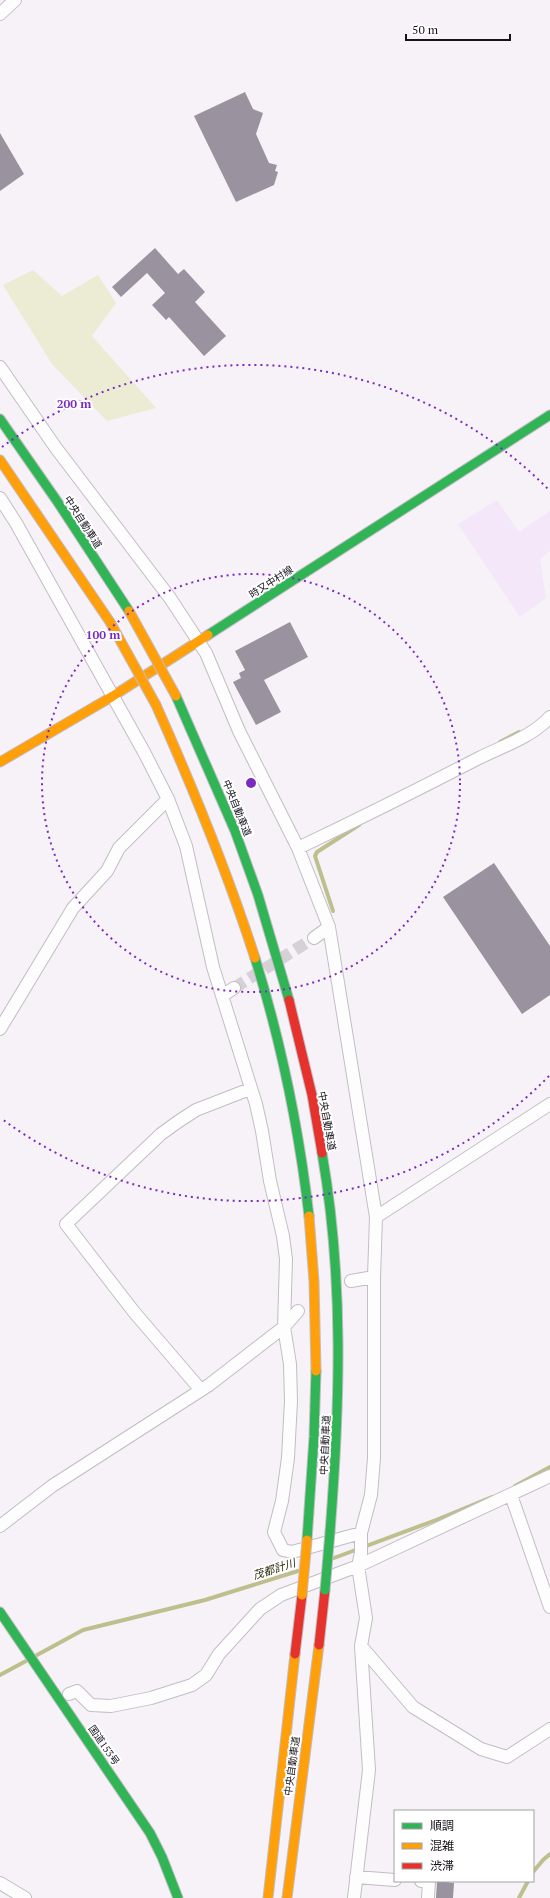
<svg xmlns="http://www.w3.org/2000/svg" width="550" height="1898" font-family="'PT Serif','Noto Sans JP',serif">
<rect width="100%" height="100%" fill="#f6f2f8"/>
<path fill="#f4e7fa" d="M497,500l22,32 31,-21v40l-10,8 6,39 -26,19 -62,-93z"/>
<path fill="#ecebd3" d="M33,270l29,26 36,-21 18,28 -24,33 64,72 -49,13 -55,-57 -49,-79z"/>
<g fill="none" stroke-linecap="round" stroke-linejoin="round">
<path stroke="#bebf8d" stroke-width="4" d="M500,742l19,-10
M333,911l-18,-55 2,-4 42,-27
M515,1486l35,-19
M334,1558l102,-38 56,-23
M37,1655l46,-25 122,-30 93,-29
M0,1675l26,-14
M533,1872l10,-12 7,-6
M519,1898l9,-17"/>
</g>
<path fill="#9b929f" d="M245,92l8,17 10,4 -7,21 13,29 8,2 -2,6 3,1 -4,13 -38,17 -42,-86z
M0,133l24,41 -24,17z
M155,248l23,26 6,-5 21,23 -10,10 31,34 -22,20 -35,-39 -3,3 -14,-15 13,-12 -18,-20 -26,24 -9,-10z
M290,622l18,35 -44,23 17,32 -25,13 -23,-43 8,-4 -2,-5 6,-3 -10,-19z
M494,863l56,83v49l-28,19 -79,-117z
M437,1881l17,2 -1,15h-17z"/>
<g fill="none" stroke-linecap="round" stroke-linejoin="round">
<path stroke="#d5d1d7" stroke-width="12" stroke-dasharray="12 6" stroke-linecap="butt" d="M234,988l80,-50"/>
<defs>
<path id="street" d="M0,14l15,-14
M0,367l56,81 114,150 36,55 33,78 59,117 31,79 47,290 -2,60v181l-3,37 -10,38v20l-3,13 8,52 -5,28 8,124 -15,128
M0,498l16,25 128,229 24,47 18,47 27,121 43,137 6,27 8,50 13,55 3,23 -2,68 6,37 1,37 -3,57 -6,43 -8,31 9,18 9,2 69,-19
M298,848c61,-29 121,-59 181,-90 24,-12 51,-20 71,-41
M314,938l15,-11
M222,996l12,-8
M0,1029l73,-121 34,-37 12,-23 49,-49
M376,1217l174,-113
M351,1281l23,-4
M200,1389l-66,-77 -68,-88 95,-90 18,-13 17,-11 54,-21
M511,1495l39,112
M0,1526l52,-40 157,-101 75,-58 14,-16
M361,1646l52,61 68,42 26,8 43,-28
M69,1694l8,-3 14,14 20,1 40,-8 41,-13 14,-10 13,-21 41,-45 21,-14 77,-29 192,-90
M356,1877l39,3
M421,1881h8l-1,17
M0,1883l25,15"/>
<path id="fast" d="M0,419l57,82 72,110
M208,635l342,-220
M176,696l59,135 23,64 31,105
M255,958c26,84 44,171 54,258
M322,1153c22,126 18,252 8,379
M307,1540l7,-103 2,-66
M0,1612l150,221 12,24 16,41"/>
<path id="slow" d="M0,460l110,162
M156,705c37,83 71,166 99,253
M0,762l113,-66 95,-61
M309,1216l5,65 2,90
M268,1898l27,-244
M287,1898l32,-253"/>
<path id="jam" d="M289,1000l23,95 10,58
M319,1645l6,-55
M295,1654l7,-59"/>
</defs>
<use href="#street" stroke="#c2bdc4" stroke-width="14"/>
<use href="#fast" stroke="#c2bdc4" stroke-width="11"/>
<use href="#slow" stroke="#c2bdc4" stroke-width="11"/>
<use href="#jam" stroke="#c2bdc4" stroke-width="11"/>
<use href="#street" stroke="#fefdfe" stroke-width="12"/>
<use href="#fast" stroke="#30b455" stroke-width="9"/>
<use href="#slow" stroke="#ff9f0a" stroke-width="9"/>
<use href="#jam" stroke="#e5322d" stroke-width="9"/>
<defs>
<path id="fast-bridge" d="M325,1590l5,-58"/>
<path id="slow-bridge" d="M129,611l47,85
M110,622l46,83
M302,1595l5,-55"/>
</defs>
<use href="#fast-bridge" stroke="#c4bdc7" stroke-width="11" stroke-linecap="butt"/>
<use href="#slow-bridge" stroke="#c4bdc7" stroke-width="11" stroke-linecap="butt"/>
<use href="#fast-bridge" stroke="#30b455" stroke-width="9"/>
<use href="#slow-bridge" stroke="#ff9f0a" stroke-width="9"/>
</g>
<g fill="none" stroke="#7b2cbf" stroke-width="2" stroke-dasharray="2 4">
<circle cx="251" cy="783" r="209"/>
<path d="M549 1076A418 418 0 0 1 2 1119M2 447A418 418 0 0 1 549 490"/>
</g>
<g text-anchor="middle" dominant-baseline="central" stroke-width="4" stroke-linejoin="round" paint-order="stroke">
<g font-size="10" fill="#18131b" stroke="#fff">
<text transform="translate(83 522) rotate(57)">中央自動車道</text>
<text transform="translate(271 582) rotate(-33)">時又中村線</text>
<text transform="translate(237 808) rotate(68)">中央自動車道</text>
<text transform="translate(327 1121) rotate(80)">中央自動車道</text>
<text transform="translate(325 1445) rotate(-87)">中央自動車道</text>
<text transform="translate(104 1745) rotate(55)">国道153号</text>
<text transform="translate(292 1766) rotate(-82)">中央自動車道</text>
</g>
<g font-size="11" font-style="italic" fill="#2b2c0b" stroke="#fff">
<text transform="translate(274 1569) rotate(-18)">茂都計川</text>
</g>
</g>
<circle cx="251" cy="783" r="6" fill="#7b2cbf" stroke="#fff" stroke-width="2"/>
<g font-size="12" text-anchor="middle" font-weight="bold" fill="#7b2cbf" stroke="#fff" stroke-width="4" stroke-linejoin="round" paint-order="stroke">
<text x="74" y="408">200 m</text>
<text x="103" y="639">100 m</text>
</g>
<rect x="394" y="1810" width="140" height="72" fill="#ffffff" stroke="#a3a1a4"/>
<rect x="402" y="1823" width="20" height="6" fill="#30b455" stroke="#a3a1a4"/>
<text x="430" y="1830" font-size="12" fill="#18131b">順調</text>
<rect x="402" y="1843" width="20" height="6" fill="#ff9f0a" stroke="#a3a1a4"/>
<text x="430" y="1850" font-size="12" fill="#18131b">混雑</text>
<rect x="402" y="1863" width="20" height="6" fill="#e5322d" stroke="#a3a1a4"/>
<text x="430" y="1870" font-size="12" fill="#18131b">渋滞</text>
<path d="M406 34v6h104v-6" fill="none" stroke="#18131b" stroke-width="2"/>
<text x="412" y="34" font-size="12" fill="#18131b" stroke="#ffffff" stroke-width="3" paint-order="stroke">50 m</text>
</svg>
